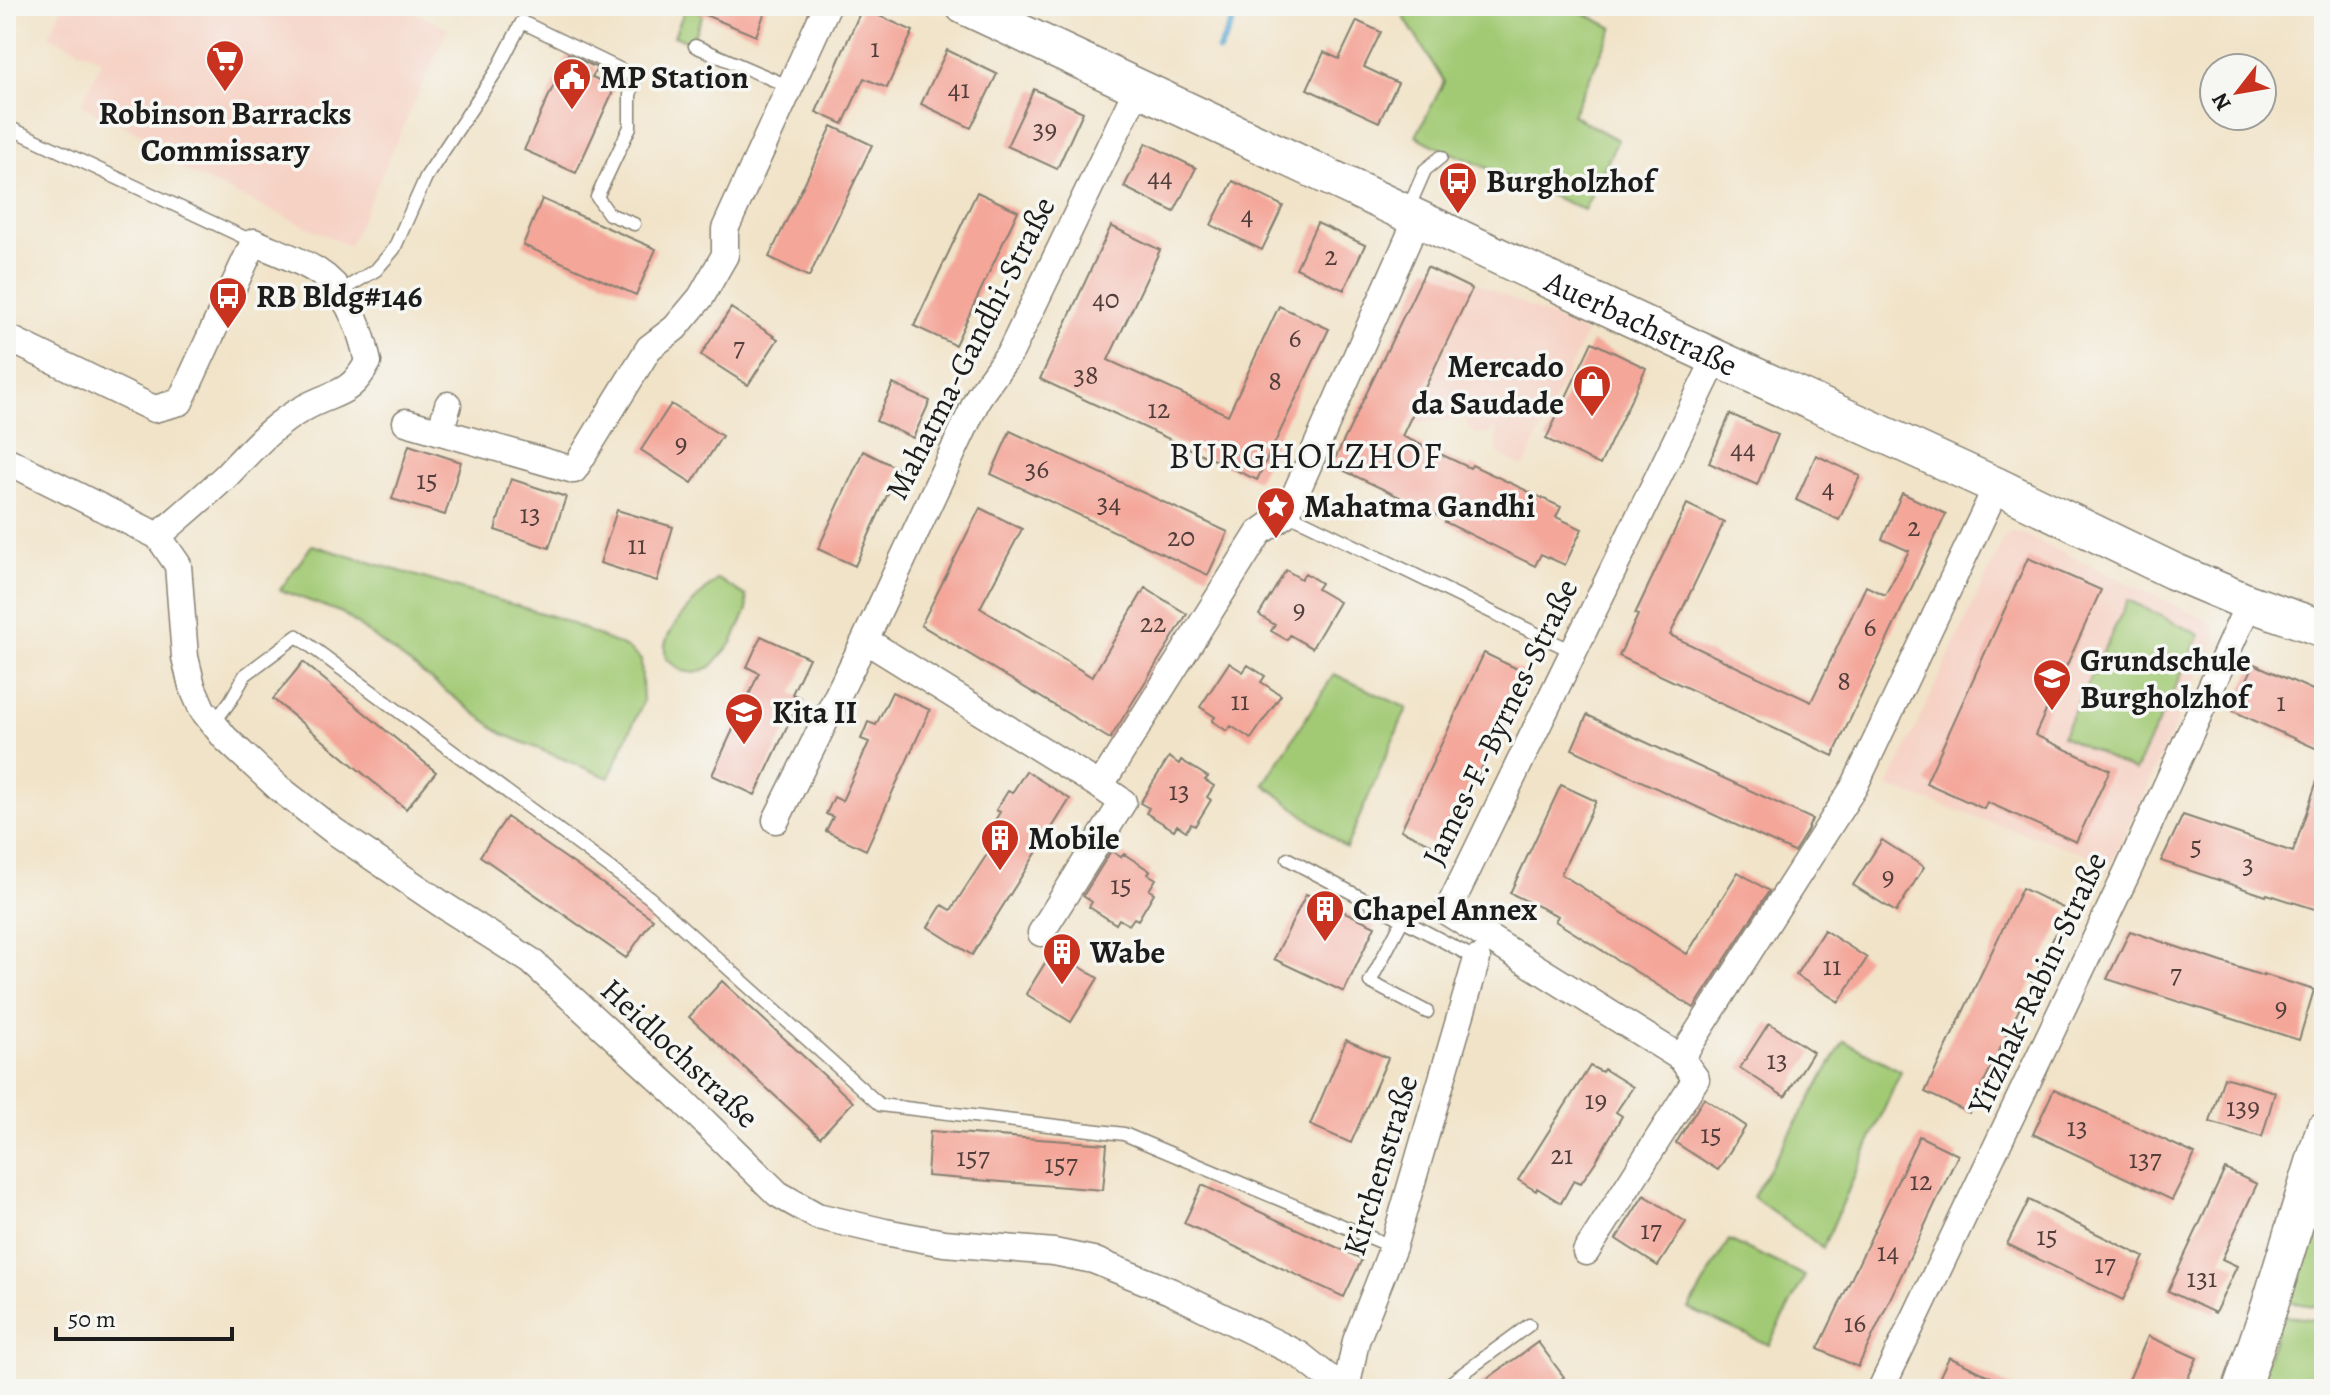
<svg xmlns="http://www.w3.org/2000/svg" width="2330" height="1395" font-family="Alegreya,serif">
<rect width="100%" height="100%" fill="#f6f6f2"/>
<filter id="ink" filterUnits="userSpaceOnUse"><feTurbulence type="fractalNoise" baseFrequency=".0125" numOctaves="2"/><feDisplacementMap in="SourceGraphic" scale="16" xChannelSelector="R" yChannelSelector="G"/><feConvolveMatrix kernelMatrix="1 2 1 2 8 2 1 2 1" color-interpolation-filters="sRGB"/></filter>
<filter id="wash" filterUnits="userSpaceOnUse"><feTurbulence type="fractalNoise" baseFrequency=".006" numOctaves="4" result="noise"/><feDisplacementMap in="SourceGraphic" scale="32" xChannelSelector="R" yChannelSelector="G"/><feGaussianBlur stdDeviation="1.8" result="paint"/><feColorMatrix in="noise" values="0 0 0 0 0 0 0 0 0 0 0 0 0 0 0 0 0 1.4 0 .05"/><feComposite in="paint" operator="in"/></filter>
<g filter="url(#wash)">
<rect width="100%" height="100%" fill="#f1e3c8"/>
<path fill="#f6d2c4" d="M63,6h336l49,22 -99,218 -168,-77 6,-14 -106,-49 21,-46 -53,-24z
M1440,266l146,67 -62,134 -26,-13 -2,-25 -9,5h-11l-9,-7 -2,-9 -58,7 -51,-11 71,-147z
M2012,532l9,1 188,88 5,8 2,9 -105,225 -223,-76 117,-251z"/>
<path fill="#a2ca75" stroke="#5f7348" stroke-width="2" d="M1397,6h173l43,22 -41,87 46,25 -34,70 -153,-66 -15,-8 28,-54z
M686,7l17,7 -12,29 -17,-7z
M312,545l246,73 69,30 14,12 2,42 -34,76 -106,-44 -161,-121 -62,-23z
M718,579l28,17 1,14 -15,33 -21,24 -16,6 -13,-2 -16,-12c0,-2 -2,-11 -1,-13 2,-19 38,-55 53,-67z
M2128,600l72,35 -65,136 -73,-35z
M1334,674l73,34 -61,140 -82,-64z
M1844,1041l57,30 -78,177 -70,-51z
M2324,1177v130l-39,-5z
M1729,1240l76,36 -36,69 -80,-36z
M2283,1315l41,6v68h-68z"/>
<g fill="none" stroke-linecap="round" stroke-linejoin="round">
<path stroke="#56a4cf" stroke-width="7" d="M1219,50l21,-44"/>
</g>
<g id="blocks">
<path fill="#f4a699" d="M683,6h84l-11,30z
M862,8l51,23 -26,57 -23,-10 -21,46 -27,-12z
M1357,21l24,11 -17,35 34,16 -19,39 -72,-33 17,-37 15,7z
M947,50l50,24 -26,54 -50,-24z
M568,54l29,14 -5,9 23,10 -39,86 -52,-23z
M1034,89l49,23 -26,57 -50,-23z
M832,126l40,19 -63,132 -40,-20z
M1146,143l50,25 -22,44 -50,-25z
M1233,181l50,25 -21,44 -51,-25z
M977,192l41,19 -63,134 -41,-19z
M542,199l114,50 -20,46 -113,-50z
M1317,223l48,22 -21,45 -48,-22z
M1111,226l49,24 -52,110 120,55 51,-109 50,23 -72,151 -217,-101z
M1427,267l45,22 -70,147 68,32 2,-3 89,42 -5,10 26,12 -17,36 -24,-11 -6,12 -90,-44 1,-3 -114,-54z
M731,308l47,31 -30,46 -47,-30z
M1592,342l54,26 -46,97 -54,-26z
M893,384l37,17 -17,37 -37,-17z
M671,404l51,32 -30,47 -51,-33z
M1730,414l48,21 -21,50 -48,-22z
M1010,431l218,101 -20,43 -217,-101z
M409,445l52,17 -16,53 -53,-16z
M863,451l36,18 -44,97 -37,-17z
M1816,455l44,21 -21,44 -43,-20z
M511,479l55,18 -17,51 -54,-18z
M1902,493l44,21 -113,242 -214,-100 19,-41 -3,-1 52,-110 37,18 -54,113 141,67 55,-116 19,9 24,-44 -27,-12z
M980,508l42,21 -42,79 112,69 53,-89 42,26 -77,125 -189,-114z
M617,510l56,17 -16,54 -57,-18z
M2028,558l73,32 -66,145 75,35 -34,72 -89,-40 -3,7 -58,-26z
M1286,570l15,9 4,-6 16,10 -4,6 22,13 -27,46 -22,-13 -3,5 -16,-9 4,-6 -16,-10z
M761,636l48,22 -17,36 9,4 -46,97 -43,-20 47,-102 -12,-6z
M1484,653l42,20 -83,177 -42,-20z
M303,662l133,110 -30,37 -133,-110z
M1229,663l14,9 5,-7 17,11 -4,6 20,13 -30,44 -20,-13 -4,5 -15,-10 3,-4 -15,-10z
M2254,664l70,31v57l-91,-41z
M892,692l38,18 -64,140 -40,-19 7,-14 -7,-3 8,-17 8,4 27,-59 -8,-3 7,-17 8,3z
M1587,715l225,104 -5,12 -13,21 -222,-103z
M1169,757l10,7 2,-4 27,17 -3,3 9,6 -7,11 4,3 -16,26 -4,-2 -5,7 -9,-6 -3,5 -28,-17 3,-5 -9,-5z
M1026,771l44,28 -98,156 -44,-28 14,-22 9,5 53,-82 -10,-6 6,-10 -4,-2 12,-19 4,2z
M2320,772l4,1v139l-57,-18 -1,2 -105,-35 22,-46 110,37z
M1561,785l35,16 -35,73 126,80 51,-82 31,19 -75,117 -139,-87 3,-5 -48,-23z
M507,817l146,102 -27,39 -146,-102z
M1882,840l42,27 -28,45 -43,-27z
M1111,851l10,6 3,-3 26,17 -2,3 8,5 -7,11 5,3 -16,27 -4,-2 -5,7 -10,-6 -3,5 -27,-17 3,-5 -9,-6z
M2022,888l45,22 -98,203 -44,-21z
M1306,894l69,32 -31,66 -70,-33z
M1824,930l43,28 -28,44 -43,-27z
M2130,931l133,45v-2l51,16 -15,50 -192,-61z
M1053,950l45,28 -27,44 -45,-28z
M722,981l131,121 -33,35 -131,-120z
M1769,1023l44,29 -28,45 -45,-29z
M1346,1040l42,18 -37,85 -41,-18z
M1590,1066l12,6 2,-3 29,18 -17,25 6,4 -26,45 -15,22 -7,-3 -13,23 -24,-15 -1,3 -18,-11z
M2224,1077l51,15 -13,45 -52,-15z
M2054,1089l141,65 -23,46 -139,-66z
M1704,1098l42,28 -28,44 -42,-27z
M930,1131l177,13 -4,46 -176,-14z
M1919,1136l39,19 -100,212 -40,-18z
M2225,1169l32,15 -35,75 15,7 -22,47 -47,-22z
M1202,1185l160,74 -18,38 -160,-74z
M1644,1195l42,27 -28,44 -42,-27z
M2029,1200l115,57 -21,43 -116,-56z
M2148,1336l49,22 -14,31h-58z
M1538,1342l26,35 -17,12h-74z
M1949,1357l67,32h-82z"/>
</g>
</g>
<g filter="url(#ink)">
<use href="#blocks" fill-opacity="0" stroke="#868072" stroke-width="2"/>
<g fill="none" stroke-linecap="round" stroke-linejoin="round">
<defs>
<path id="lane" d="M6,10l2,-4
M695,46l95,41
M6,126l248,116
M1408,209l17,-39 16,-13
M339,292l37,-22 18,-21 32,-72 71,-107 25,-48 114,55 -6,18v32l-33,70 12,17 25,10
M1287,513l285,138
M213,724l18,-24 14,-25 52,-39 352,261 231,208 244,29 269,113
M1288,859l189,100
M1403,919l-33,63 57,30
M1442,1389l87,-64"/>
<path id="street" d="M6,337l148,72 26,-7 74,-160c20,9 44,17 63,29 31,19 44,57 51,91 -18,34 -32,29 -62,45 -33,17 -54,42 -79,68 -22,21 -46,41 -69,61l-152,-76
M406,422l168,48 75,-122 26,-20 26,-31 24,-42v-26l102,-223
M440,432l8,-27
M158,536l20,29 7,92 7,29 10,23 23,29 55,51 54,42 109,74 88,56 145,133 102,100 39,22 68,16 59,11 110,9 39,8 77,31 130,64 29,23 6,11
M1100,786l-235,-146 114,-244 32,-45 127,-264
M776,820l89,-180
M1041,933l82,-131 -23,-16 159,-253 28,-20 131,-296
M1681,1058l173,-271 143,-301
M1586,1252l110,-173 -15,-21 -234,-146 269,-554
M1346,1389l10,-48 37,-94 84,-288
M1881,1389l245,-514 123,-272"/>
<g id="secondary">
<path id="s1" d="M964,6l752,352 281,128 176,85 76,32 75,26"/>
<path d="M2241,1389l29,-84 54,-175"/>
</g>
</defs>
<use href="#lane" stroke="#868072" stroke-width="15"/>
<use href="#street" stroke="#868072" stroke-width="29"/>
<use href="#secondary" stroke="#868072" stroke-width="39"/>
<use href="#lane" stroke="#fff" stroke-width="12"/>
<use href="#street" stroke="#fff" stroke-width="26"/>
<use href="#secondary" stroke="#fff" stroke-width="36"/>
</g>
</g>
<defs>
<symbol id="supermarket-pin" viewBox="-11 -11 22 30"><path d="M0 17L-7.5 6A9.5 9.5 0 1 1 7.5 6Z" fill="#c8321e" stroke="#f6f6f2"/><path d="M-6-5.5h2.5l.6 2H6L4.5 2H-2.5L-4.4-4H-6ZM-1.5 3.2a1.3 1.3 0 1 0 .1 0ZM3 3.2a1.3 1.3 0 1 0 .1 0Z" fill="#fff"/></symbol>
<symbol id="civic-pin" viewBox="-11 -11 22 30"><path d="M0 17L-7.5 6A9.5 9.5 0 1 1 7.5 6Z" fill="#c8321e" stroke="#f6f6f2"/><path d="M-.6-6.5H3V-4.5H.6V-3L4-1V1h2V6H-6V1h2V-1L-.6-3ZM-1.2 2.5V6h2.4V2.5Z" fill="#fff"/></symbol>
<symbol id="bus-pin" viewBox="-11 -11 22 30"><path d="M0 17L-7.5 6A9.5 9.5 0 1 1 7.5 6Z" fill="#c8321e" stroke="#f6f6f2"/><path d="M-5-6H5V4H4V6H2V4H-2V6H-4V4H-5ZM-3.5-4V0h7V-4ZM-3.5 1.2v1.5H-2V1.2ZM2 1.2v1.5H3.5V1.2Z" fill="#fff"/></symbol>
<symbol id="shop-pin" viewBox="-11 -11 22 30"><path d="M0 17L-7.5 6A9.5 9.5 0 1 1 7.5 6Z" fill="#c8321e" stroke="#f6f6f2"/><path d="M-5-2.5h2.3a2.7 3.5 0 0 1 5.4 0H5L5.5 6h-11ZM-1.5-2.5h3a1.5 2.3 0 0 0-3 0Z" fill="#fff"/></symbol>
<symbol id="sight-pin" viewBox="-11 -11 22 30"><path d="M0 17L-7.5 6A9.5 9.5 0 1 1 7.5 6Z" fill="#c8321e" stroke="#f6f6f2"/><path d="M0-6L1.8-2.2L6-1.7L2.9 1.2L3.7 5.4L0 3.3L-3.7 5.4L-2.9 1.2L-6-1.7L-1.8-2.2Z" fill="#fff"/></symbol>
<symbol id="school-pin" viewBox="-11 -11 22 30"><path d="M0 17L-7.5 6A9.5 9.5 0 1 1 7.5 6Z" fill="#c8321e" stroke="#f6f6f2"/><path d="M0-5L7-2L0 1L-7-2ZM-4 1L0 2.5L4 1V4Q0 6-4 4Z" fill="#fff"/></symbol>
<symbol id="building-pin" viewBox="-11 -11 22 30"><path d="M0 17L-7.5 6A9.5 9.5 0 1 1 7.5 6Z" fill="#c8321e" stroke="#f6f6f2"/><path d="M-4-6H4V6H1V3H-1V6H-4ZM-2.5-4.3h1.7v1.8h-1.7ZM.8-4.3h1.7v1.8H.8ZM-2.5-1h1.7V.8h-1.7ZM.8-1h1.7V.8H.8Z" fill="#fff"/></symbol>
</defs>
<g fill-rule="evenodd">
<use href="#supermarket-pin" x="203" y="37" width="44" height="60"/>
<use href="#civic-pin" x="550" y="55" width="44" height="60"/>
<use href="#bus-pin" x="1436" y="159" width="44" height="60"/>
<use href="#bus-pin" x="206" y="274" width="44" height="60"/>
<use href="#shop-pin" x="1570" y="362" width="44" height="60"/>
<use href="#sight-pin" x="1254" y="484" width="44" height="60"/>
<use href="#school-pin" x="2030" y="656" width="44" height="60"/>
<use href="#school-pin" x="722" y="690" width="44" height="60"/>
<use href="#building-pin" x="978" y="816" width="44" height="60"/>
<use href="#building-pin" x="1303" y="887" width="44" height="60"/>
<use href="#building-pin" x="1040" y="930" width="44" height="60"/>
</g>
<g text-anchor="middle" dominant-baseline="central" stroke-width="7" stroke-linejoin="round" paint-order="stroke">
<g font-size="28" fill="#523e3b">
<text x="875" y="48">1</text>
<text x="959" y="89">41</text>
<text x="1045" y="129">39</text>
<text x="1160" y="177">44</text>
<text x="1247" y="215">4</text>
<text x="1331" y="256">2</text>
<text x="1106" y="299">40</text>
<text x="1295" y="338">6</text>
<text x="739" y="347">7</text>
<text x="1086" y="375">38</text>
<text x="1275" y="381">8</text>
<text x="1159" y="409">12</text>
<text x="681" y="443">9</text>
<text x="1743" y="449">44</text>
<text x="1037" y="469">36</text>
<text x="427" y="480">15</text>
<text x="1828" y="488">4</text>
<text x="1109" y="503">34</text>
<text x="530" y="514">13</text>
<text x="1914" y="527">2</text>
<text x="1181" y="537">20</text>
<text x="637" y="545">11</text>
<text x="1299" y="609">9</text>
<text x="1153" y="623">22</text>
<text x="1870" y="627">6</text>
<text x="1844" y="681">8</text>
<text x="1240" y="701">11</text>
<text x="2281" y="702">1</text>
<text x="1179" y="791">13</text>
<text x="2196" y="846">5</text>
<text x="2248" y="864">3</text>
<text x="1888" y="876">9</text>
<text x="1121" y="885">15</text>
<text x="1832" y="966">11</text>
<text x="2176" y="974">7</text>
<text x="2281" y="1007">9</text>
<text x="1777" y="1060">13</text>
<text x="1596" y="1100">19</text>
<text x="2243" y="1107">139</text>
<text x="2077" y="1127">13</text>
<text x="1711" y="1134">15</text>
<text x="1562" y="1155">21</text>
<text x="973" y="1157">157</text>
<text x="2145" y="1159">137</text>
<text x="1061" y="1164">157</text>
<text x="1921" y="1181">12</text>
<text x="1651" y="1230">17</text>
<text x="2047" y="1236">15</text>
<text x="1888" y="1252">14</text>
<text x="2105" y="1264">17</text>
<text x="2202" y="1278">131</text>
<text x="1855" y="1323">16</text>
</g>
<g font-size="32" font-weight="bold" fill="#1c1c1c" stroke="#f6f6f2" text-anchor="start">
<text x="600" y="77">MP Station</text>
<text x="225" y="113" text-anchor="middle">Robinson Barracks<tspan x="225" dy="37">Commissary</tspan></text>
<text x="1486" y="181">Burgholzhof</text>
<text x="256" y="296">RB Bldg#146</text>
<text x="1564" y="366" text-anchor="end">Mercado<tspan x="1564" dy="37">da Saudade</tspan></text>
<text x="1304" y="506">Mahatma Gandhi</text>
<text x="2080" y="660">Grundschule<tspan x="2080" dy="37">Burgholzhof</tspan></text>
<text x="772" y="712">Kita II</text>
<text x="1028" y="838">Mobile</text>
<text x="1353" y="909">Chapel Annex</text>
<text x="1090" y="952">Wabe</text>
</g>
<g font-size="32" fill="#1c1c1c" stroke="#f6f6f2">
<text stroke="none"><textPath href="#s1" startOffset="748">Auerbachstraße</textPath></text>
<text transform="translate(970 348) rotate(-63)">Mahatma-Gandhi-Straße</text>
<text transform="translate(1500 722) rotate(-64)">James-F.-Byrnes-Straße</text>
<text transform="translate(2037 983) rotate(-65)">Yitzhak-Rabin-Straße</text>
<text transform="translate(680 1053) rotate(43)">Heidlochstraße</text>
<text transform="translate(1380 1165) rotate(-73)">Kirchenstraße</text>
</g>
<g font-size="36" letter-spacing="2" fill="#1c1c1c" stroke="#f6f6f2">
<text x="1306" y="455">BURGHOLZHOF</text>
</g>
</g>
<rect width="2330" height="1395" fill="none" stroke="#f6f6f2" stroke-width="32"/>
<g transform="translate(2238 92) rotate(239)"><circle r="38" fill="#f6f6f2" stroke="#9f9f9c" stroke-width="2"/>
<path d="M0-6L14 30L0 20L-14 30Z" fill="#c8321e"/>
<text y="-12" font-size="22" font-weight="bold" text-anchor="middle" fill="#1c1c1c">N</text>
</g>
<path d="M56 1327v12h176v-12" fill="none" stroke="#1c1c1c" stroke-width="4"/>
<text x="68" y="1327" font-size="24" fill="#1c1c1c" stroke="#f6f6f2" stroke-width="6" paint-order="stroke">50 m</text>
</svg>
